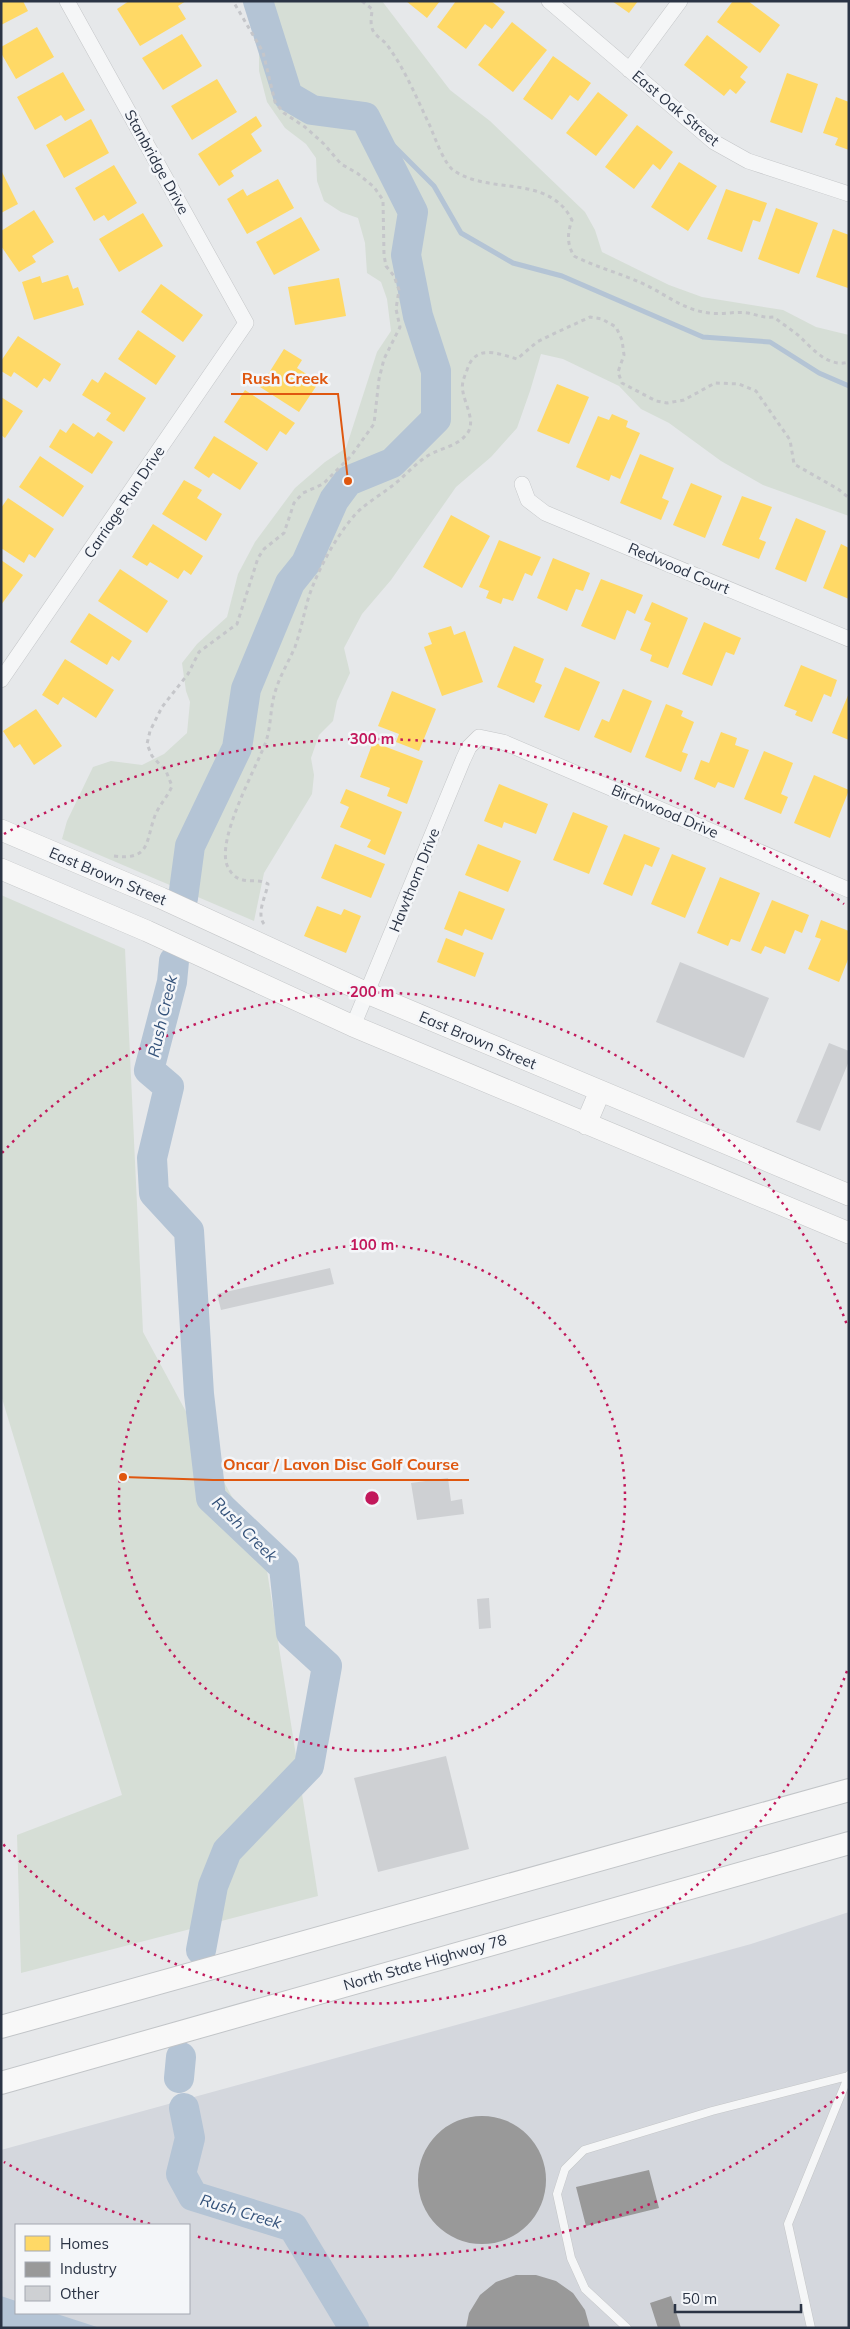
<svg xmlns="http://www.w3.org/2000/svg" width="850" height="2329" font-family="Mulish,sans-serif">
<rect width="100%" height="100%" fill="#e6e8ea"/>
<path fill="#d4d7dd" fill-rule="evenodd" d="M849,1912v416h-848v-178l750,-206zM16,2225h173v88h-173z"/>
<path fill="#d6ded6" d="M242,1h140l68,89 40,31 95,91 10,18 7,22 67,33 33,12 81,13 33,17 33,8v181l-86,-31 -42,-24 -52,-38 -28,-14 -22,-23 -56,-27 -22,-5 -11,37 -13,37 -26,29 -35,30 -65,93 -29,34 -18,34 6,25 -13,28 -4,20 -14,14 -8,23 3,17 -2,19 -48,79 -10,48 -192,-82 5,-18 26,-54 18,-6 31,4 22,-11 23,-21 3,-31 -4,-11 -4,-28 15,-19 30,-27 11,-43 17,-32 40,-54 30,-26 21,-14 31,-96 14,-21 -4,-32 -6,-17 -14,-9 -2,-30 -7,-25 -17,-6 -17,-11 -7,-20 -1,-23 -10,-14 -21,-16 -18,-26 -8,-31v-38z
M1,895l124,54 18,383 122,226 53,338 -297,77 -4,-138 105,-40 -121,-400z"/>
<path fill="#b4c4d5" d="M1,2296l15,5v12h38l46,15h-99z"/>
<path fill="#ffd966" d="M1,1h22l5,10 -27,14z
M129,1h57l-8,5 8,13 -46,27 -23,-37z
M406,1h34l-13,17z
M456,1h35l14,11 -13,17 -7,-5 -19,25 -29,-22z
M612,1h26l-9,12z
M733,1h15l32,24 -20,28 -43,-31z
M512,22l35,28 -34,42 -35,-27z
M37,27l17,30 -38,22 -15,-26v-6z
M182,34l20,32 -39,24 -21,-32z
M707,35l41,32 -8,10 6,5 -10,12 -6,-5 -6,7 -40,-31z
M553,56l38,27 -13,18 -8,-6 -18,25 -29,-21z
M63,72l22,38 -20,11 -4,-6 -26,15 -18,-33z
M787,73l31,11 -16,49 -32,-11z
M217,79l20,33 -45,28 -21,-34z
M598,92l30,23 -32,41 -30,-23z
M836,97l13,5v48l-14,-5 3,-7 -15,-5z
M256,116l6,10 -11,8 11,17 -31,20 3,5 -15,10 -21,-32z
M91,119l18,34 -45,25 -18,-33z
M637,125l36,27 -13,18 -7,-6 -19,25 -29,-22z
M679,162l38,24 -29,45 -37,-24z
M114,165l23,38 -29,18 -4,-6 -10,6 -19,-33z
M1,170l17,34 -17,9z
M278,179l16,29 -47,26 -20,-35 16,-10 4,7z
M726,189l41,14 -7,19 -7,-2 -11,32 -35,-13z
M776,208l42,15 -19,51 -41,-15z
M34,210l20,32 -22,14 4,6 -17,10 -18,-26v-15z
M143,213l20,33 -44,26 -20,-33z
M301,217l19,33 -46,25 -18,-33z
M833,229l16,6 -1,53 -32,-11z
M68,275l5,14 5,-2 6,18 -50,15 -12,-38 18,-6 2,7z
M339,278l7,38 -51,9 -7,-38z
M161,284l42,31 -20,27 -42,-30z
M138,330l38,26 -20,29 -38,-26z
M18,336l43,28 -11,18 -6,-4 -7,10 -23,-16 -3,5 -10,-6v-10z
M284,349l18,11 -5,8 22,14 -20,30 -39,-25z
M105,372l41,26 -22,34 -18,-12 5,-7 -29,-18 10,-16 6,4z
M557,384l32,13 -20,47 -32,-13z
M245,390l50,33 -9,12 -6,-4 -13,20 -43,-29z
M1,397l22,14 -18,27 -4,-3z
M612,414l16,7 -2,6 14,6 -20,46 -9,-4 -2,6 -33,-14 22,-51 11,4z
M73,423l21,14 4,-5 15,10 -21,32 -43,-27 11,-18 6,4z
M214,436l44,27 -18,27 -27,-17 -4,5 -15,-10z
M640,454l34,14 -12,30 7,3 -8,19 -41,-17z
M40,456l44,30 -21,31 -44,-30z
M184,480l18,10 -5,8 25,16 -16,27 -44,-27z
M691,483l31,13 -17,42 -32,-13z
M742,496l30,11 -13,32 7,3 -7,17 -37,-14z
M8,498l46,31 -19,29 -6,-4 -5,9 -23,-15v-40z
M451,515l39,21 -28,52 -39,-21z
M796,518l30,13 -20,51 -31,-13z
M153,524l50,32 -12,19 -7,-5 -6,9 -28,-17 -3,4 -15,-9z
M499,540l42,17 -9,19 -7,-3 -12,28 -10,-3 -2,6 -15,-6 3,-7 -10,-4z
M841,544l8,4v51l-26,-11z
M553,558l37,15 -7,18 -7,-2 -9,22 -30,-13z
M1,560l22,15 -22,30z
M120,569l48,32 -21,32 -49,-32z
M601,579l42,16 -8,19 -8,-4 -12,30 -34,-14z
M652,602l36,16 -20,50 -18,-7 2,-6 -12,-5 11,-27 -7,-3z
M89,613l43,28 -13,20 -7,-5 -5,9 -37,-23z
M704,622l37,16 -7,17 -8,-3 -14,34 -30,-12z
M451,626l3,9 11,-4 18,51 -41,14 -18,-49 8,-3 -4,-11z
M514,646l30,13 -9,23 7,3 -8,18 -37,-16z
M65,659l49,31 -18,28 -33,-21 -5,8 -16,-10z
M801,665l36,15 -6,17 -7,-3 -12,28 -17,-7 2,-4 -13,-5z
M565,667l35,15 -21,49 -35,-14z
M623,689l29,12 -21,52 -37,-16 8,-18 7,3z
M392,691l44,18 -17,42 -23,-9 3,-8 -21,-8z
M849,693v47l-17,-7z
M666,704l17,7 -2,5 13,6 -12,30 6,2 -7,18 -36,-15z
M36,709l26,37 -28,19 -14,-21 -6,4 -11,-17z
M721,732l16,6 -2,7 14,5 -15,38 -16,-6 -3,6 -21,-9 7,-19 8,3z
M373,742l50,19 -16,43 -20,-8 3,-8 -30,-11z
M764,751l29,12 -12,31 7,3 -7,17 -37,-15z
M814,775l35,15 -19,48 -36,-15z
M499,784l49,20 -12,30 -32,-12 -2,6 -18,-7z
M346,789l56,23 -17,43 -18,-8 4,-7 -31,-13 9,-20 -9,-4z
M573,812l35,14 -19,48 -36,-14z
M624,834l36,14 -8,19 -7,-3 -13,32 -29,-12z
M335,844l50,20 -14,34 -50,-20z
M478,844l43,17 -13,31 -43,-17z
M672,854l34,14 -21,50 -34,-14z
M720,877l40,16 -20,49 -9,-3 -3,7 -31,-13z
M459,891l46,18 -13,31 -27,-11 -3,7 -18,-7z
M772,900l37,15 -7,18 -7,-3 -10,24 -20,-8 -4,8 -10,-4z
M317,906l24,9 3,-6 17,7 -15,37 -42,-17z
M821,920l28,11v26l-10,25 -31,-13 13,-30 -6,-2z
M446,938l38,15 -9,24 -38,-15z"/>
<path fill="#999" d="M418 2180a64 64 0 1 1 128 0a64 64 0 1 1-128 0Z
M649,2170l10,38 -73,18 -10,-39z
M516,2275h20l20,6 17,12 12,17 5,18h-124l3,-15 11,-18 16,-13z
M671,2296l10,32h-23l-8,-25z"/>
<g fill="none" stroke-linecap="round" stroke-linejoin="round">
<path stroke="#b4c4d5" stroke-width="5" d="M365,117l69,69 27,47 52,30 49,13 141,61 67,5 49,31 30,13"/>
<path stroke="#b4c4d5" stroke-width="30" d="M183,898l7,-52 47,-98 9,-59 44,-106 16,-20 28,-63 14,-19 44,-18 44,-44v-48l-18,-55 -12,-61 7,-43 -48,-95 -53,-7 -24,-14 -30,-95
M174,961l-2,21 -23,88 20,17 -17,71 2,35 35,38 10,163 12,104 73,69 7,66 36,33 -18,100 -82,85 -14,35 -12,64
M179,2078l2,-21
M184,2108l6,30 -9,36 12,22 100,31 61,101"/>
</g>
<path fill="#ced0d3" d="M680,962l89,36 -25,60 -88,-36z
M829,1043l20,8v10l-29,70 -24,-9z
M330,1268l4,16 -113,26 -4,-16z
M448,1478l3,23 11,-2 2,15 -47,6 -6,-37z
M489,1598l2,30 -12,1 -2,-30z
M446,1756l23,93 -91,23 -24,-94z"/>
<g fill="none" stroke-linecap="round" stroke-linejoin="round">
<defs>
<path id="service" d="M627,2328l-42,-39 -14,-31 -14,-64 8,-25 19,-19 128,-39 136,-35
M811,2328l-23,-104 61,-149"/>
<path id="minor" d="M549,1l165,141 34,19 101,33
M629,70l51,-69
M522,484l6,16 17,13 304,126
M1,680l245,-357 -179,-322
M353,1026l110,-266 6,-13 10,-10 24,5 346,148"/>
<path id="secondary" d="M1,830l160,68 206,95 482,202
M1,869l146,62 206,95 496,207
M586,1124l14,-33"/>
<path id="primary" d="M1,2027l848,-237
M1,2083l848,-240"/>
</defs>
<use href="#service" stroke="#c4c6c8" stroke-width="9"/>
<use href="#minor" stroke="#c4c6c8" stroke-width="16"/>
<use href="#secondary" stroke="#c4c6c8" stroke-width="22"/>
<use href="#primary" stroke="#c2c5c8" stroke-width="24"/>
<path stroke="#c5c6ca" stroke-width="3" stroke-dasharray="4 4" stroke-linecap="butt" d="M362,1l10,8c0,5 -2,13 0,19 2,8 11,11 15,17 18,24 30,54 43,81 5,12 14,37 23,44 37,26 95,3 119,50 -5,14 -5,24 2,36 24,12 49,18 72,29 22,11 38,25 63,28 13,2 26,-2 39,0 10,2 15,5 26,4 8,7 17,12 25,19 14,13 29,32 50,26
M114,856c38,5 31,-16 42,-43 5,-10 12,-17 16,-27l-6,-15 -14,-15 -5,-12 3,-13 12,-24 26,-33 11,-22 38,-28 21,-66 6,-9 20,-16 10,-30 9,-10 20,-9 28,-28 23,-32 5,-45 5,-20 16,-32 -4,-18 3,-19 -5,-14 -8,-10 -2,-11 -1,-55 -9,-13 -17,-14 -16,-9 -17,-20 -19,-17 -21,-14 -9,-11 -12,-50 -30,-51
M264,924c-8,-11 2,-28 4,-40 -13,-8 -31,5 -41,-19 -10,-27 28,-95 38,-121 6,-15 5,-33 9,-48 4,-17 14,-33 21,-49 6,-17 9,-34 14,-51 10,-28 25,-56 44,-79 10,-12 26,-21 39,-31 11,-8 20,-19 31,-27 12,-10 32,-11 43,-24 11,-12 -1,-30 -3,-43 -2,-8 1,-14 4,-22 8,-26 30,-17 50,-11l20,-17 14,-7 39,-18 12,2 14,8 6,13 2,15 -6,17 4,11 34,18 11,2 17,-3 31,-17 24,1 17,7 34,49 4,24 44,25 11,9"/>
<use href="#service" stroke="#f5f6f7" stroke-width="8"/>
<use href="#minor" stroke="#f5f6f7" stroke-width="15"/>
<use href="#secondary" stroke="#f8f8f8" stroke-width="21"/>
<use href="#primary" stroke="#f8f8f8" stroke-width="22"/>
</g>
<g fill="none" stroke="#c2185b" stroke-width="2.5" stroke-dasharray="2.5 5">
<circle cx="372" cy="1498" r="253"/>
<path d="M847 1671A506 506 0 0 1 2 1843M2 1153A506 506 0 0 1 847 1325"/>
<path d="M844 2092A759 759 0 0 1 195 2236M150 2224A759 759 0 0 1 4 2162M4 834A759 759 0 0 1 844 904"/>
</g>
<g text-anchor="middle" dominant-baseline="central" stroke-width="5" stroke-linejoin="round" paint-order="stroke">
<g font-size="15" fill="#2b3445" stroke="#f4f6f9">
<text transform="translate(676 108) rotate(40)">East Oak Street</text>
<text transform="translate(157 162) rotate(61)">Stanbridge Drive</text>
<text transform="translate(124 502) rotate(-56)">Carriage Run Drive</text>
<text transform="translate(679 568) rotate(23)">Redwood Court</text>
<text transform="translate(665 811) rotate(23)">Birchwood Drive</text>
<text transform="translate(108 876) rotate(23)">East Brown Street</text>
<text transform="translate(414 880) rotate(-68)">Hawthorn Drive</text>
<text transform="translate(478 1040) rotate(23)">East Brown Street</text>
<text transform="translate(425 1962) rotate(-16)">North State Highway 78</text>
</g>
<g font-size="16" font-style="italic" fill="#34527a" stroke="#f4f6f9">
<text transform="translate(162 1016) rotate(-77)">Rush Creek</text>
<text transform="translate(245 1529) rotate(45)">Rush Creek</text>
<text transform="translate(241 2211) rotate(17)">Rush Creek</text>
</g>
</g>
<circle cx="372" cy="1498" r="8" fill="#c2185b" stroke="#f4f6f9" stroke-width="2.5"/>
<g font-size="15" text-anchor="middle" font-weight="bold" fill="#c2185b" stroke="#f4f6f9" stroke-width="5" stroke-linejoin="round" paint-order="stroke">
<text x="372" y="744">300 m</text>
<text x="372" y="997">200 m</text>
<text x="372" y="1250">100 m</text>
</g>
<path fill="none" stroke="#df570f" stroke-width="2" d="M348 481L338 394H231M123 1477L213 1480H469"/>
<g fill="#df570f" stroke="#f4f6f9" stroke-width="2">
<circle cx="348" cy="481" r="5"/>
<circle cx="123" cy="1477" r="5"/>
</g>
<g font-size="16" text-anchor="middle" font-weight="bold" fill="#df570f" stroke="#f4f6f9" stroke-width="5" stroke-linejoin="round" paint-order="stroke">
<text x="285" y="384">Rush Creek</text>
<text x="341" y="1470">Oncar / Lavon Disc Golf Course</text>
</g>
<rect width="850" height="2329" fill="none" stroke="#2b3445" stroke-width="5"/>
<rect x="15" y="2224" width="175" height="90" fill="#f4f6f9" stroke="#a4a8b1"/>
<rect x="25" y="2236" width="25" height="15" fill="#ffd966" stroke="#a4a8b1"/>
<text x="60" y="2249" font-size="15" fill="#2b3445">Homes</text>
<rect x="25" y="2262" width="25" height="15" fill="#999999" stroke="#a4a8b1"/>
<text x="60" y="2274" font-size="15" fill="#2b3445">Industry</text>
<rect x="25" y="2286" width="25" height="15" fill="#ced0d3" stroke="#a4a8b1"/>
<text x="60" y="2299" font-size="15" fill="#2b3445">Other</text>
<path d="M675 2304v8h126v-8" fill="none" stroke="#2b3445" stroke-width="2.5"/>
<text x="682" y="2304" font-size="15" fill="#2b3445" stroke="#f4f6f9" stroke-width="4" paint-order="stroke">50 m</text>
</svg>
